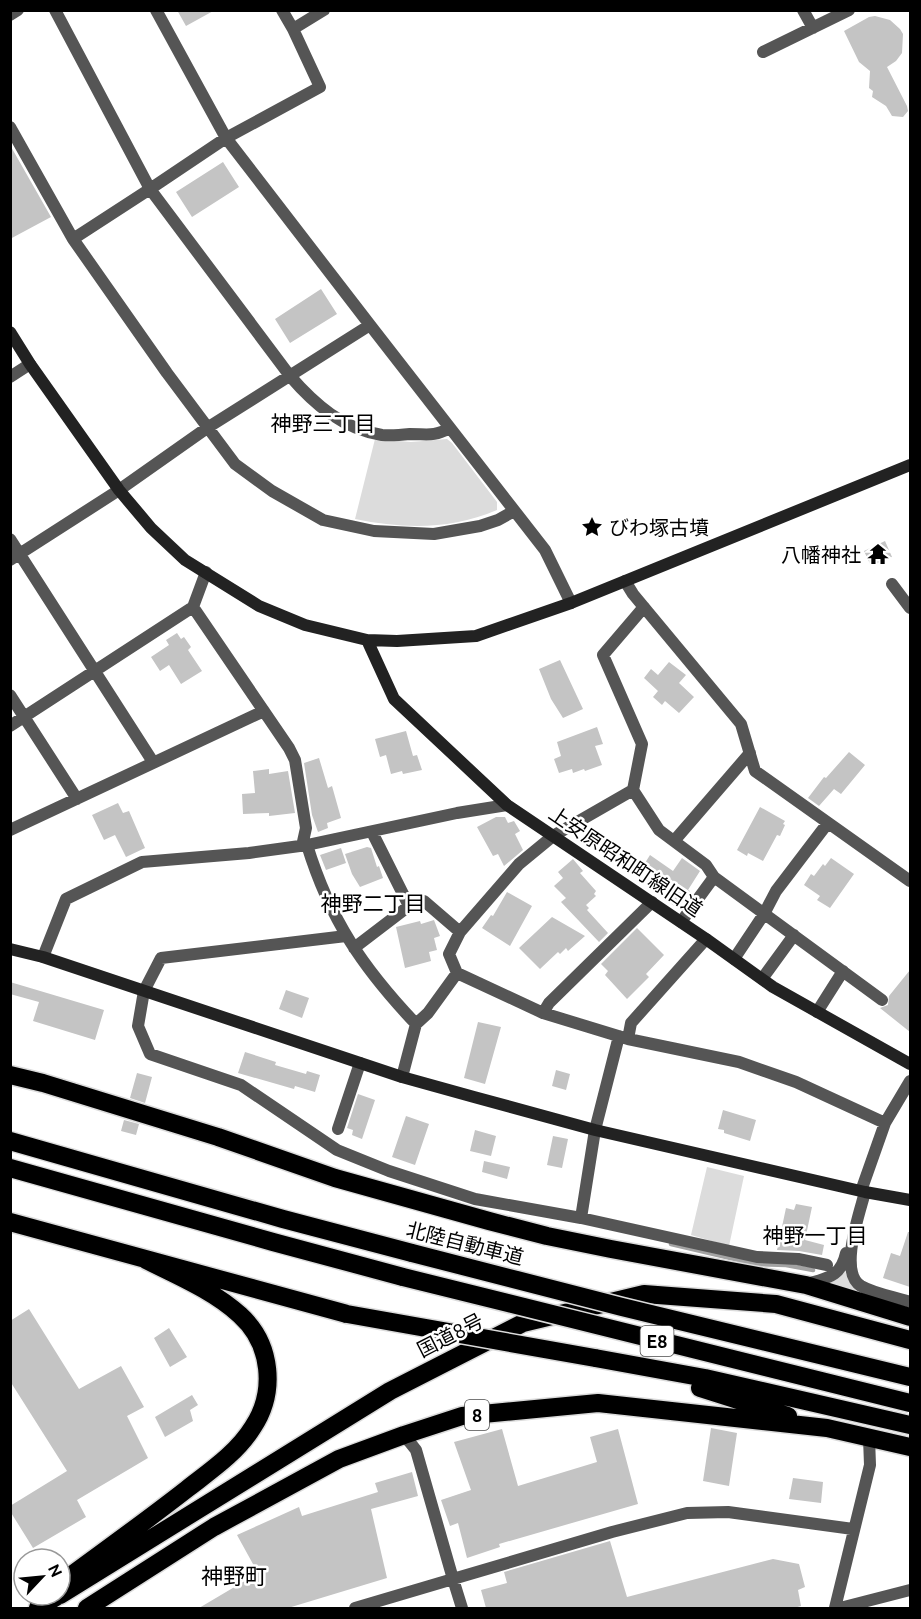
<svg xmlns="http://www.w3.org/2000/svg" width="921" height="1619" font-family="Ubuntu,'Noto Sans JP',sans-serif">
<rect width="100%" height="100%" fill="#fff"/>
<path fill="#dcdcdc" d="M375,439l36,3 36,-3 5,4 45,59v8c-47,20 -93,19 -142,9z
M707,1167l37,9 -15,70 -38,-11z
M845,1271l5,11 22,17 -46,-16z"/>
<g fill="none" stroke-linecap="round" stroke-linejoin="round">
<path stroke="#a3a3a3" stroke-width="4.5" d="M671,1244l85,20 30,1 27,5"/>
</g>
<path fill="#c4c4c4" d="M177,10h38l-29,16z
M875,16l15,4 10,9 3,5 -1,19 -6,8 -9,6 20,39 1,5 -5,6 -11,-1 -6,-10 -14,-9 1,-6 -4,-3 1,-17 -11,-9 -15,-31 25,-14z
M10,145l41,72 -41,22z
M223,162l16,25 -47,30 -16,-25z
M321,289l16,25 -47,29 -15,-24z
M885,541l7,16 -21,9 -7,-15z
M177,633l4,6 3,-2 7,10 -3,3 14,21 -21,13 -12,-19 -9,6 -9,-14 18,-12 -3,-5z
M560,660l23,49 -20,9 -12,-19 -12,-30z
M669,662l17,13 -7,8 15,14 -15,16 -14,-12 -3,4 -9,-8 5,-6 -14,-13 7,-9 7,6z
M597,727l6,17 -8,2 7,19 -17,6 -1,-2 -11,4 -1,-4 -13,4 -5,-14 7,-3 -4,-14z
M406,731l7,25 4,-1 5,15 -19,4 -1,-3 -11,3 -5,-19 -6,2 -5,-18z
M849,752l16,13 -24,29 -7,-5 -15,17 -11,-8 16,-21 2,1z
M319,758l9,30 4,-2 9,32 -14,5 1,5 -10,4 -6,-17 -8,-52z
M269,769v5l19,-3 7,42 -26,3v-3l-26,1 -1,-20 13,-1 -2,-22z
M118,803l5,10 6,-2 16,37 -19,9 -11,-22 -11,5 -12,-25z
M760,807l25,14 -2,3 2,1 -5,11 -3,-1 -14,26 -15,-8 -1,3 -10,-6z
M496,817h9l3,6 6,-2 6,10 -5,3 8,16 -19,16 -6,-12 -5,2 -16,-29z
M367,847l4,1 6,19 2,-1 4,12 -23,9 -8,-13 -7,-20z
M341,848l5,15 -20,7 -6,-15z
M650,855l23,16 9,-13 18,13 -12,19 2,1 -12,18 -9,-7 5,-8 -34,-23z
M831,858l23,16 -24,34 -13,-8 3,-4 -16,-11 7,-11 3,2 9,-12 2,2z
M573,859l10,12 -3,2 16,18 -2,3 2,2 -10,9 3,3 -2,2 21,23 -9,9 -38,-40 5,-4 -12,-12 9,-8 -5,-6z
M507,892l25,14 -22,40 -28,-18 9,-13 2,1z
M552,917l33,19 -17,15 -2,-3 -6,6 -2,-2 -18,17 -21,-21z
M434,920l6,16 -6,2 3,12 -8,2 2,9 -26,7 -9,-41 24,-6 1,3z
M637,928l27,27 -18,19 3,3 -22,22 -22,-24 3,-4 -7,-7z
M910,970v62l-30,-24 8,-3 1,-9z
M10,982l94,28 -9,30 -62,-19 6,-19 -29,-8z
M286,990l23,8 -7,20 -23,-9z
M478,1022l23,5 -16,57 -21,-6z
M245,1052l31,10 -1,3 31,9 1,-3 13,4 -5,17 -20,-6 -1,3 -56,-16z
M556,1070l14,4 -4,16 -14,-4z
M137,1073l15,4 -7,26 -15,-5z
M358,1094l17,6 -13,39 -10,-4 1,-5 -6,-2z
M723,1110l33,10 -6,21 -26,-8v-3l-6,-1z
M406,1116l23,8 -14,41 -23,-8z
M124,1120l15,4 -3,11 -15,-4z
M475,1130l21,6 -5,20 -21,-5z
M553,1136l15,3 -6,29 -15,-3z
M484,1161l26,6 -3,12 -25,-7z
M796,1204l16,3 -7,33 19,5 -2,10 -23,-4 -22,-1 9,-42 8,2z
M908,1232h2v55l-27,-9 8,-25 9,3z
M29,1309l50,80 42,-23 23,41 -17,9 21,42 -71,42 9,17 -53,31 -23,-37v-5l57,-35 -57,-90v-60z
M169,1328l18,29 -17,10 -16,-29z
M192,1395l6,10 -8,5 3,11 -28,16 -10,-20z
M711,1428l26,5 -8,53 -26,-5z
M502,1429l16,57 79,-24 -7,-25 28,-8 20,75 -139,40 1,3 -33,11 -9,-35 -8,3 -9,-26 30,-10 -17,-48z
M412,1472l6,24 -47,13 16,69 -99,30h-89l59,-35 -21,-38 62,-28 3,9 76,-24 -3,-9z
M793,1478l30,4 -2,21 -32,-4z
M610,1541l17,56 146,-38 26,5 6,23 -7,3 3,16 -7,2h-308l-5,-18 26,-7 -3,-11z"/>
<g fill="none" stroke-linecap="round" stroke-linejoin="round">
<defs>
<path id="highway" d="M10,1075l33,8 175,54 117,41 154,43 58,15 64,13 195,36 104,32
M10,1141l273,78 129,34
M10,1168l263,74 130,35
M10,1222l337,92
M595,1358l110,20 205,47
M700,1388l88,28
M73,1574c38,-28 77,-56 114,-85 23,-18 50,-36 66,-62 23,-35 19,-83 -13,-112 -26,-24 -62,-39 -94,-55
M60,1595l330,-204 133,-68 121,-29 132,10 134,36
M38,1608l21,-13
M87,1608l127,-81 125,-68 65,-24 58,-19 136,-13 229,25 83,19"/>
</defs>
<use href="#highway" stroke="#dbdbdb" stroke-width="21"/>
<path stroke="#555" stroke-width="12" d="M282,10l11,19 31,-19
M803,10l10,18
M10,15l8,-5
M293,29l27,58 -94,51 -76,51 140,187c25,29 53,53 92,59 9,1 19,0 28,-1 18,0 23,3 40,-6
M763,52l86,-42
M10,127l63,112 77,-50 -95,-179
M73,239l94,134 68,91 37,27 51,29 51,11 60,3 46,-8 18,-6 16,-9
M370,325l175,225 26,53
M10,377l20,-13
M10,539l143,223
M10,560l109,-70 88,-62 163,-103 -144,-187 -70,-128
M625,581l8,13 108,130 14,47 155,110
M892,584l18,24
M193,607l96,141 6,12 11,68 -4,18
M644,607l-41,48 39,89 -9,46 26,40 47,35 8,12 168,123
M10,695l67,104
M10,726l183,-119 13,-35
M10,830l254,-119
M372,832l37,74 15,-5 36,31
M674,841l76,-88
M307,845c23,75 56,123 109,179
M681,922l33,-45
M346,936l-185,22 -17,33 -6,35 12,28 91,31 96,65 52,21 86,28 106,19
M354,948l55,-42
M43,957l23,-58 76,-37 107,-9 58,-8 150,-32 50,-8
M734,959l30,-45 12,-23 51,-67
M457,973l-8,-19 11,-22 59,-68 34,-28 80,-46
M762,979l32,-44
M817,1012l26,-41
M543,1013l6,-10 103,-101
M619,1036l-24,94 -14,88 176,39 41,2 29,6
M628,1039l3,-16 75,-84
M402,1077l14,-53 12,-11 29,-40 86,40 85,26 111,23 57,20 89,41
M338,1129l22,-66
M861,1191l24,-68 25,-42
M865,1192c-5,20 -27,80 -4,94 14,8 34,11 49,16
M807,1284c20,-6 34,-7 39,-31
M404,1435l12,15 37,129 159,-47 75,-19 41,-1 125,17
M355,1608l98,-29 9,29
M835,1608l35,-143 -1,-27
M840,1608l70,-18"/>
<path stroke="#222" stroke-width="12" d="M10,332l20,32 89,126 32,38 34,32 74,46 46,19 62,15 30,1 79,-5 95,-33 339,-138
M367,640l27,59 113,106 199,134 67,48 137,77
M10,949l33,8 359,120 72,20 121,33 270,62 45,8"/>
<use href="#highway" stroke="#000" stroke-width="18"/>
<defs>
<path id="highway-bridge" d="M412,1253l210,54 288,70
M403,1277l507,126
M347,1314l248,44"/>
</defs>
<use href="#highway-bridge" stroke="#dbdbdb" stroke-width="21" stroke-linecap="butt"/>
<use href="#highway-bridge" stroke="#000" stroke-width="18"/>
</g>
<defs>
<symbol id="sight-bare" viewBox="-9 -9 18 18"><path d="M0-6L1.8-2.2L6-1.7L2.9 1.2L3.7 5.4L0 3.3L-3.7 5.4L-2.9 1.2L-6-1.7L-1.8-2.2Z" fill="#000" stroke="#fff" stroke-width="2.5" paint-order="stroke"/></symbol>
<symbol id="temple-bare" viewBox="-9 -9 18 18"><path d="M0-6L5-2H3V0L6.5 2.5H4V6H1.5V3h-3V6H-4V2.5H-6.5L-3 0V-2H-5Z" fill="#000" stroke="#fff" stroke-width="2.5" paint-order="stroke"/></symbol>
</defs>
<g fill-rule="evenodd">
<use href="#sight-bare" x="577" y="512" width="30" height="30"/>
<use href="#temple-bare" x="863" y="539" width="30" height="30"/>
</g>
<g text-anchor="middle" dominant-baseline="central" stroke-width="5" stroke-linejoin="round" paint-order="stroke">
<g fill="#fff" stroke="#4c4c4c" stroke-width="1.5">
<rect x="640.5" y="1326" width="33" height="30" rx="4.5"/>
<rect x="465" y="1400" width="24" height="30" rx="4.5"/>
</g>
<g font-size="18" font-weight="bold" fill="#000">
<text x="657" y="1341">E8</text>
<text x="477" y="1415">8</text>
</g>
<g font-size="20" fill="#000" stroke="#fff" text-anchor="start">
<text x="609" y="527">びわ塚古墳</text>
<text x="861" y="554" text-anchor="end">八幡神社</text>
</g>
<g font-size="20" fill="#000" stroke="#fff">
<text transform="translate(626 861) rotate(34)">上安原昭和町線旧道</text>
<text transform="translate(465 1243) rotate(14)">北陸自動車道</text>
<text transform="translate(450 1335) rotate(-27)">国道8号</text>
</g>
<g font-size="21" fill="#000" stroke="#fff">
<text x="323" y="423">神野三丁目</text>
<text x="373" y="903">神野二丁目</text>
<text x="815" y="1235">神野一丁目</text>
</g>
<g font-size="22" fill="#000" stroke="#fff">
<text x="234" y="1575">神野町</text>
</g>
</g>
<rect width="921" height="1619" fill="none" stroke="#000000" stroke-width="24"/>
<g transform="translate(42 1577) rotate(64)"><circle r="28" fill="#ffffff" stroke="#999999" stroke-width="1.5"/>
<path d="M0-4.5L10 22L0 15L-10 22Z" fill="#000000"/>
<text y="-9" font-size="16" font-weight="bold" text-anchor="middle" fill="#000000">N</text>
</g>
</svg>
